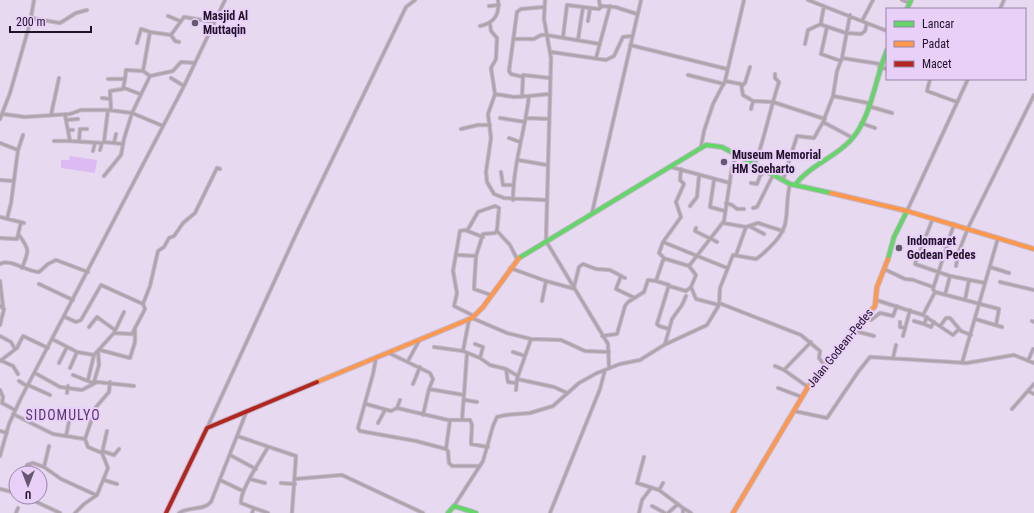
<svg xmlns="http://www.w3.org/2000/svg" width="1034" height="513" font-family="'Roboto Condensed',sans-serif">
<rect width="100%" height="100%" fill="#e7d9f0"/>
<path fill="#dcbbf2" d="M70,156l27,4 -2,13 -34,-5v-8h8z"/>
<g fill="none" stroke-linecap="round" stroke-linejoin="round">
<defs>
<path id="street" d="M545,0l-1,19 7,39 -5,183 62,103 1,24
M599,0l1,6 15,1 22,7
M808,0l79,31
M902,0l8,3
M489,6l10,-1
M824,6l-3,16 1,3 24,8 15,1 4,-3 2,-8
M1000,9l4,-9
M850,15l-8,43 -5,13 -4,25 -10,26 30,16
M168,16l12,5
M31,18l29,5 16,-10 11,-3
M588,21l2,-13
M862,21l11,-21
M490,24l1,7 6,7 -1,21 -5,9 4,26 -7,20 3,24 -5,34 1,10 7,12 10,4 42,2
M480,26c14,-3 20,-11 18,-26
M827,27l-6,27 20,7
M171,35l4,6 4,1
M563,37l4,-32 32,4 3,-3
M513,39h21l7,-4h5l54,9
M578,40l5,-33
M137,43l4,-14 9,3
M805,44l3,-14 13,-6
M630,45l97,24
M551,52l55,8 8,-4 9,-19 9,-1
M596,58l14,-52
M842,58l38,6
M879,67l8,2
M143,71l7,5 23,-5 8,-9 14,1
M523,75l27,3
M688,75l36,9
M171,78l13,8
M108,79h17l1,-9 17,1 7,-39 21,3 13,-18 30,5
M930,79l-3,12 30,11
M725,81l16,3 2,11 10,6 20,1 52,17
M742,86l3,-3 5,-16
M124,88l16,6
M495,94l19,3 15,-1
M833,96l35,7
M522,97l1,-20 -12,-3 -2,-3 8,-59 4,-3 23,-2
M102,98l8,1
M868,106l24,7
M751,109l2,-8
M111,110l-1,-19 13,-2 2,-10
M3,114l22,3 45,-3 11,-4h27l24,3 31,13
M51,115l8,-37
M65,115l5,26 32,2 2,-1 4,-32
M500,118l25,4
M526,118l23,1
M0,119l10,-26 20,-70 4,-23
M66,120l12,-1
M861,123l14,5
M461,129l17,-4h12
M68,130h5
M509,138l11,4
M54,141h16
M79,141l1,-12h7
M104,142l19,2
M0,143l18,7 -7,53 -4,16
M114,143l2,-9
M701,147l3,-16 9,-27 12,-23 19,-81
M18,150l5,-15
M100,150l2,-7
M93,151l2,-8
M518,160l29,5
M755,164c10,-27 15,-55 24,-82l-4,-4v-4
M671,167l59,16
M501,172l2,13h10
M104,176l17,-21 3,-16 8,-26 18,-37
M0,180l13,1
M714,180l-4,27 15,4
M783,180l14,-44 17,2 9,-16
M751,183l6,1 3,-8 11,-12
M513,200c0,-35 12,-69 16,-104l20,-2
M726,203l6,2 5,4h7
M690,206l7,-9 2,-21
M753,208l4,-1 16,-32
M907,211l61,-132
M592,213l49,-213
M0,217l24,6
M933,218l-18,46 35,12 35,7
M723,223l23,4 12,-4 25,8
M751,227l13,7
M696,228l-1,3 14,7
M467,231l11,-19 17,-6 4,2 -2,22 -2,3 -12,1 -7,22 -2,33 17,6
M497,231l13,14 7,14
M19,235c11,15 10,16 3,33
M0,238l17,1 4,-17
M710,238l7,4
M924,240l23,6
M663,242l18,-25 -5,-15 8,-18 -4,-4 1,-11
M458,255l18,1
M736,255l10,-28
M665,259l-6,-6 4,-11 64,26
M0,264c10,-6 27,8 39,8l9,-8 8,-4 32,12
M956,266l3,-15 9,-23 66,-133
M990,267l19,6
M510,268l36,13 29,8
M884,269l21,10 9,1
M621,276l-5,13 19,9
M0,281l3,26
M656,281l13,4 -12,39 2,2 10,3
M916,281l17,6
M1000,282l34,8
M39,284l34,16
M669,286l17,5 5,-4 5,-12 -7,-9 35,-45 8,-54 5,-12
M574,287l5,-20 4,-3 13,5 14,1 15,8
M691,287l5,12 23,6
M935,292l64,17 -3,16
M945,295l5,-19
M876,300l47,15 30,20 6,-6
M965,300l4,-20
M542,301l4,-20
M719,303l82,32 19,16 -1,7 6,8
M143,304l7,-18 8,-35 6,-4 5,-9 5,-2 9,-13 12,-10 22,-45 3,1
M0,306l4,3 -4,16
M923,315l12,-23 -2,-3 21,-65
M474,316l-20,-10 3,-13 -4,-22 7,-40 5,-1 18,7
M65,317l11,5 5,-2 20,-35 42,19
M472,318l35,15 24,6 30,1 24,11 24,1
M866,319l5,1 9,-7 13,3 4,-10
M975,319l27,8
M914,321l10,3 3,-7
M1032,321l2,1
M900,322v5l5,1
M924,324l7,3 3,-5
M941,325l5,-7h4l11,13 10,4
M89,327l8,-10 18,13
M855,331l19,5
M114,333l18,1 13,-25 -2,-5
M0,336l11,6 4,7
M602,336l15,-2 8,-28 3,-4 16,-10 4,-12 8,1 7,-21 3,-1 23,7
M903,336l7,-26
M52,339l25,13 17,3 20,-22 10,-21
M475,344l8,3 -3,11
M665,344l7,-25 10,-14 4,-9
M434,347l29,4 17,7 10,7 16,4 12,7
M100,350l30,8 5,-16v-12
M463,351l6,-31
M513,352l12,4
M389,353l41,20 3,6 -4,10
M376,358l-3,16 -15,54 2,3 56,10 30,8 2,2 1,12 3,3h28
M893,358l3,-13
M0,361l17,-13 6,-12 25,12
M2,361l11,5 5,8
M408,361l11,-20
M1028,361l5,-12
M59,363l8,-16
M962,363l36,-125
M775,366l9,4 24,17
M70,368l7,-16
M506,369l2,13 8,1
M784,370l27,-28
M35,373l25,14 22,3 15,-8 37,4
M73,375l20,8
M517,379l37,8 13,6
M88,380l6,-25
M19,381l8,5
M94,382l5,-17 -1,-14
M413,384l7,-17
M28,385l22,10
M778,388l24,9
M0,390l3,7 -1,6 13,7
M516,390l1,-11 14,-40
M1028,391l6,3
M67,393l1,-7
M465,400l12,2
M366,404l25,7 6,-3 51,12h22l2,5 -1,19 17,3
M397,408l3,-8
M1012,409l22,-25
M794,411l33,7 31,-46 12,-15 97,6 47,-8 20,8
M13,414l40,20 32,5 3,8 14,6 6,15 -11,27 -13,9 -9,9
M423,415l6,-26 35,6 3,-42
M462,420l2,-25
M378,423l7,-13
M207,428l91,-198 108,-223 9,-7
M0,431l7,2
M66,436l4,-19
M237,436l59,20 -4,57
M85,439l11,-32 13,-15 1,-10
M446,449l4,-29
M102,451l12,4 5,-6
M102,453l5,-22
M230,455l26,14
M0,456l9,-32 12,-26 163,-312 41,-86
M644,457l-7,26 22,7 24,18v5
M44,467l5,-21
M24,473l3,-8 6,-2 11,4 17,12 35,16
M250,479l15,4
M295,479l47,-4 81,38
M104,480l13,4
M220,480l23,11
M281,483l14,1
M0,489l16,4
M659,490l4,-7
M26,497l34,16
M454,506l29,-45 10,-35 4,-9 9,-2 24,-2 23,-7 26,-23 18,-10 23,-9 20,-4 24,-15 43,-20 12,-20 1,-17 13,-33 23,4c5,-3 9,-7 14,-12 24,-23 13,-35 20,-63
M652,506l13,7
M254,508l14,5
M683,508l8,5
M16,513l2,-5
M179,513c10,-7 24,-2 32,-11l35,-89
M252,513l2,-5 -13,-5c-1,-13 20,-43 27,-56
M550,513l50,-124 5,-19
M639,513l3,-13 9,-12
M668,513l10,-9"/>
<path id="fast" d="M907,9l4,-9
M795,185c14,-19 39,-27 55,-44 22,-23 25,-63 37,-91
M519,258l187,-113 16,2 68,37 41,9
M888,259l6,-22 13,-26
M448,513l6,-7 22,7"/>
<path id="slow" d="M831,193l76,18 127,38
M317,382l155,-64 11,-11 36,-49
M733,513l75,-126 67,-81 2,-19 11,-28"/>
<path id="jam" d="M166,513l41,-85 110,-46"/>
</defs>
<use href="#street" stroke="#c3b7cb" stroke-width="4.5"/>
<use href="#fast" stroke="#c3b7cb" stroke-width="6"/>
<use href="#slow" stroke="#c3b7cb" stroke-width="6"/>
<use href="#jam" stroke="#c3b7cb" stroke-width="6"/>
<use href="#street" stroke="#b0a3ac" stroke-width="2.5"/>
<use href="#fast" stroke="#63d668" stroke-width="4"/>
<use href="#slow" stroke="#ff974d" stroke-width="4"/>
<use href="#jam" stroke="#b3261e" stroke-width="4"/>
</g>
<g fill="#665870" stroke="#e8d0f9" stroke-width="1.5">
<circle cx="195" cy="23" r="4"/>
<circle cx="724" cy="162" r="4"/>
<circle cx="899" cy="248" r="4"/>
</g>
<g text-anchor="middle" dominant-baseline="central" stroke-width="4" stroke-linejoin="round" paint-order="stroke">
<g font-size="12" font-weight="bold" fill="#21122b" stroke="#e8d0f9" text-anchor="start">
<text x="203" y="16">Masjid Al<tspan x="203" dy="14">Muttaqin</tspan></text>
<text x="732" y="155">Museum Memorial<tspan x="732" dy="14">HM Soeharto</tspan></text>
<text x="907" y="241">Indomaret<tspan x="907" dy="14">Godean Pedes</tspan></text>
</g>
<g font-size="12" fill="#21122b" stroke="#e8d0f9">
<text transform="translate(840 348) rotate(-51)">Jalan Godean-Pedes</text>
</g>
<g font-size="14" letter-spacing="1" fill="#5b3771" stroke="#e8d0f9">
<text x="63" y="415">SIDOMULYO</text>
</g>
</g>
<rect x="886" y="8" width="140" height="72" fill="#e8d0f9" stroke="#9884a7"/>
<rect x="894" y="21" width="20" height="6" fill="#63d668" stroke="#9884a7"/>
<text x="922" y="28" font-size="12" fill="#21122b">Lancar</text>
<rect x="894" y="41" width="20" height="6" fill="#ff974d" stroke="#9884a7"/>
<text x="922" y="48" font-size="12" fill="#21122b">Padat</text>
<rect x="894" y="61" width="20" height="6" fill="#b3261e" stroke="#9884a7"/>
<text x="922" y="68" font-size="12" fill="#21122b">Macet</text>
<g transform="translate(28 485) rotate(180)"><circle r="19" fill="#e8d0f9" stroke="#9884a7"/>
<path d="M0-3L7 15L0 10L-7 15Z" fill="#665870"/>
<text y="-6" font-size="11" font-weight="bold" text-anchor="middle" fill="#21122b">U</text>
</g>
<path d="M10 26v6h81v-6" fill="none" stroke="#21122b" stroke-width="2"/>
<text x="16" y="26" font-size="12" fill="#21122b" stroke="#e8d0f9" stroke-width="3" paint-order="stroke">200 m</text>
</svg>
